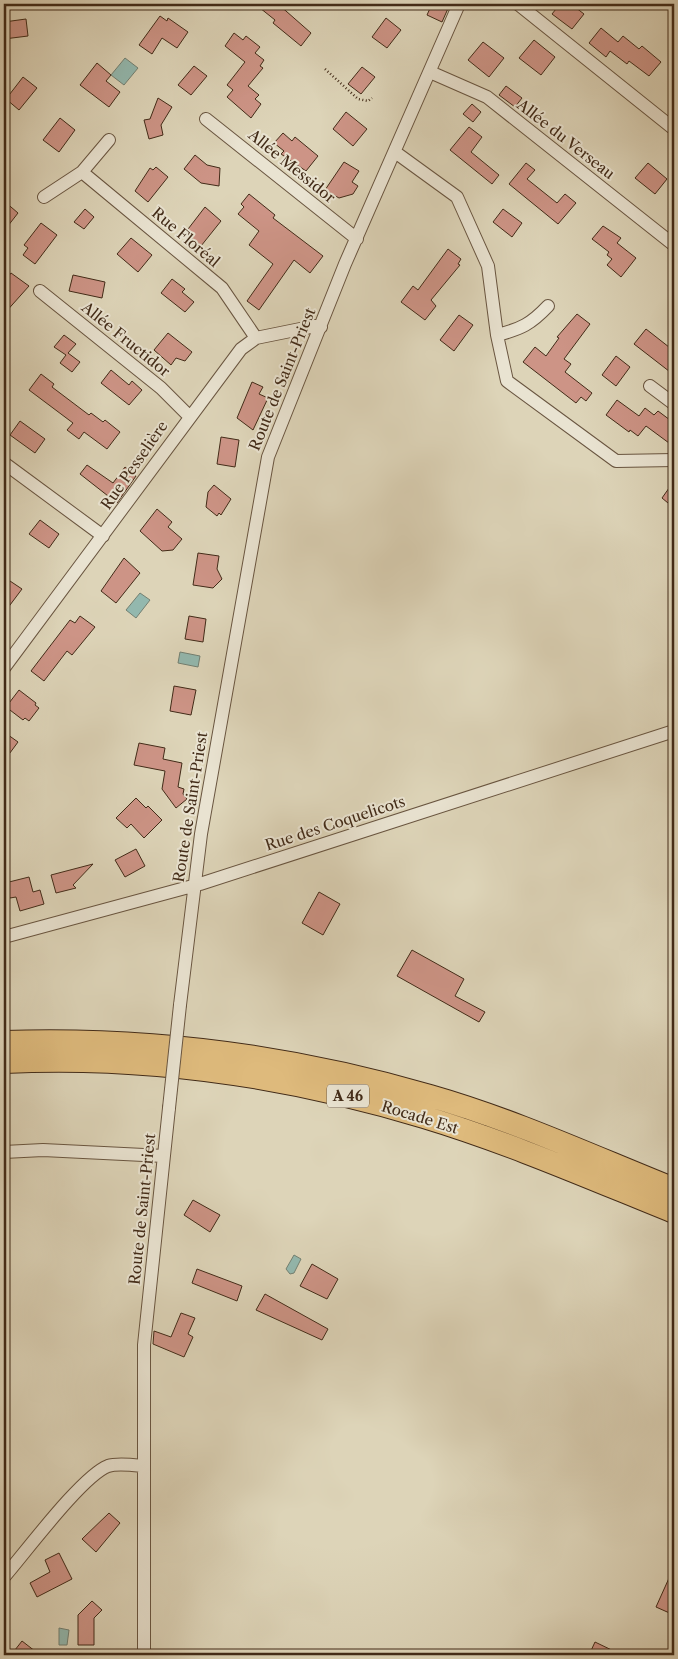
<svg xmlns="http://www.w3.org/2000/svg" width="678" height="1659" font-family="'Libre Caslon Text',serif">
<rect width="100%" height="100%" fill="#ddd4b8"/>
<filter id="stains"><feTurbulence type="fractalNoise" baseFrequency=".004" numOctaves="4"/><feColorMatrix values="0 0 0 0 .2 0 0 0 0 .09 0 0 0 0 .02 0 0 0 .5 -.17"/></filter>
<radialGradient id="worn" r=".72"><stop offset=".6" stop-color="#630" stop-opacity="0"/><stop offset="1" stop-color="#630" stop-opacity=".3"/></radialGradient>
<path fill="#93b8ae" stroke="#738072" d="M125,58l13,10 -14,17 -13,-10z
M140,593l10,7 -14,18 -10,-8z
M180,652l20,4 -2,11 -20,-4z
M294,1255l7,4 -7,14 -4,1 -4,-5z
M59,1628l10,2 -2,15h-8z"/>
<path fill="#cd9486" stroke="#422b18" d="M255,4h23l33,29 -10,13 -28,-23 2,-3z
M432,4h18l-8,18 -15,-7z
M560,4h11l13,10 -12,15 -20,-15z
M160,16l7,5 1,-3 20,14 -11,16 -15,-10 -10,16 -13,-9z
M386,18l15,12 -14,18 -15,-11z
M26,19l2,17 -24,3v-17z
M601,28l17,14 5,-6 16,13 3,-3 19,16 -12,14 -20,-15 -2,3 -17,-13 -4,6 -17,-14z
M234,33l9,7 3,-4 14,11 -5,6 9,7 -4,6 3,2 -15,18 11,9 -4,4 6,5 -10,14 -24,-21 6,-7 -6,-5 18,-23 -20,-16z
M534,40l21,17 -14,18 -22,-17z
M483,42l21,16 -15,19 -21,-17z
M97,63l14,12 -5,6 14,11 -11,15 -29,-22z
M194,66l13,10 -16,19 -13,-10z
M362,67l13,10 -14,17 -13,-10z
M23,77l14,11 -18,22 -13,-11z
M506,86l16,12 -7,9 -16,-12z
M158,98l14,9 -11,18 2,10 -14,4 -5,-19 6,-1z
M472,104l9,8 -8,10 -10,-8z
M346,112l21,17 -14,17 -20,-17z
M60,118l15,12 -16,22 -16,-12z
M469,127l13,10 -11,15 28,23 -7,9 -42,-34z
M283,133l9,8 3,-4 23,19 -12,15 -25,-17 3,-3 -10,-8z
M195,155l12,10 13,3 -1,18 -18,-3 -17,-14z
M344,162l15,9 -7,11 6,4 -5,8 -14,4 -14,-8z
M526,163l9,7 -8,9 30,24 8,-9 11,9 -18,21 -49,-40z
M648,163l19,16 -12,15 -20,-16z
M156,167l12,10 -20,25 -13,-11 15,-23 3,2z
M249,194l26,21 -2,3 50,38 -13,17 -16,-13 -35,50 -12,-9 26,-37 -24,-19 10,-14 -21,-17 6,-7 -3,-3z
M4,201l14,12 -14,18z
M205,207l16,14 -20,25 -16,-13z
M85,209l9,8 -10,12 -10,-7z
M503,209l19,14 -10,14 -19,-15z
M41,223l16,12 -22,29 -12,-9 5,-7 -4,-3z
M603,226l18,12 -4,5 19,15 -15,19 -14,-12 5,-6 -5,-4 2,-3 -17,-13z
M131,238l21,17 -14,17 -21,-18z
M448,249l13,10 -3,5 2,1 -29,35 5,6 -11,14 -24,-18 12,-16 5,4z
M11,273l18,13 -25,28v-32z
M73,275l32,7 -3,16 -33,-7z
M172,279l13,10 -3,3 12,10 -9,10 -24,-19z
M577,314l13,10 -26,35 7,5 -6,8 27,21 -6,8 -5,-4 -5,6 -53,-41 12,-15 11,9 13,-18 -2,-1z
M459,315l14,10 -19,26 -14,-11z
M646,329l28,22v24l-40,-31z
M168,333l24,19 -7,9 -9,-3 -5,7 -17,-15z
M64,335l12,9 -8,9 12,9 -8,10 -12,-9 6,-8 -12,-8z
M616,356l14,11 -14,19 -14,-11z
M111,370l18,15 3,-4 10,9 -13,15 -28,-22z
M41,374l13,10 -2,3 37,28 2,-2 12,9 2,-2 15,12 -13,17 -23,-17 -5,7 -12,-9 6,-7 -44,-33z
M252,382l11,5 -4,7 9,4 -15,32 -16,-12z
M617,400l22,16 6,-8 9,7 4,-4 16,12v13l-5,7 -23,-17 -8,10 -8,-6 -1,2 -23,-17z
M20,421l25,18 -10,14 -25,-18z
M221,437l18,3 -4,27 -18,-3z
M87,465l26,18 12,-16 11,9 -19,27 -37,-29z
M674,481v27l-12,-10z
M214,485l17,14 -10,16 -2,-2 -2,3 -11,-9 2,-15z
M157,509l15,13 -4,5 14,12 -9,11 -11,1 -22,-20z
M40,520l19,14 -10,14 -20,-14z
M198,553l21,3 -2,13 5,10 -9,9 -20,-3z
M124,558l16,15 -24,30 -15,-12z
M4,577l18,12 -18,24z
M80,616l15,11 -23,28 -5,-4 -23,30 -13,-10 39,-51 5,3z
M189,616l17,3 -3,23 -18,-3z
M174,686l22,4 -5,25 -21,-4z
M19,690l17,13 -1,2 4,3 -10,13 -4,-3 -2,2 -17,-13z
M4,732l14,10 -14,19z
M139,743l26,5 -2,11 19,4 -4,24 6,2 -1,5 4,5 -11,9 -14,-19 3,-18 -31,-6z
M136,798l10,10 2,-2 14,14 -18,18 -13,-14 -4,4 -11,-10z
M136,849l9,17 -20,11 -10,-17z
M93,864l-20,21 3,3 -20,5 -5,-18z
M29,877l4,15 7,-2 4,14 -24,7 -4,-14 -6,1 -5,-15z
M319,892l21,12 -17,31 -21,-12z
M412,950l52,29 -9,17 30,16 -6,10 -82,-46z
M193,1200l27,15 -10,17 -26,-17z
M312,1264l26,15 -11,20 -27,-13z
M197,1269l45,17 -5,15 -45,-18z
M265,1294l63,35 -6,11 -66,-30z
M181,1313l14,5 -7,16 5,3 -9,20 -31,-13 1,-13 17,6z
M109,1513l11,10 -24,29 -14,-13z
M59,1553l13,26 -35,18 -7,-14 20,-11 -5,-12z
M674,1567v48l-18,-8z
M92,1601l10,9 -8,8v27h-16v-30z
M22,1641l18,14h-29z
M595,1642l27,13h-33z"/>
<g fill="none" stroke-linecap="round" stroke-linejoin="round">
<defs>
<path id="minor" d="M518,4l156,125
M430,72l57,25 187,148
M206,119l151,120
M109,140l-27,32 140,116 34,50
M395,152l62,45 31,69 9,69 10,46 109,80 58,-1
M44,197l38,-25
M40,291l121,97 28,28
M497,335c24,-6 34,-11 51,-29
M650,386l24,18
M4,463l99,73
M4,668l237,-319 15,-11 59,-12 6,1
M4,937l196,-53 474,-153
M180,1005l21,-171 67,-377 77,-193 114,-260
M4,1152l39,-2 121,6
M4,1577c21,-24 78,-101 104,-111 9,-3 25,-1 35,0
M144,1655v-310l25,-237"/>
<path id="motorway" d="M4,1042c147,-5 285,13 426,54 84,24 164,61 244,93
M4,1062c142,-7 284,14 420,55 86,26 168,62 250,95"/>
</defs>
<use href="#minor" stroke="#695540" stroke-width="14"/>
<use href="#motorway" stroke="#422b18" stroke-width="24"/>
<path stroke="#422b18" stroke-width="2.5" stroke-dasharray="1 2.5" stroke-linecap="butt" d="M325,69l33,30 10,2 4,-3"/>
<use href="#minor" stroke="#e9e3d1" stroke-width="12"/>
<use href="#motorway" stroke="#deba7c" stroke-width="22"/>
<defs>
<path id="minor-bridge" d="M169,1108l11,-103"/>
</defs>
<use href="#minor-bridge" stroke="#695540" stroke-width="14" stroke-linecap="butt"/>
<use href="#minor-bridge" stroke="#e9e3d1" stroke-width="12"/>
</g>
<g text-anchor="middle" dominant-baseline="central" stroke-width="4" stroke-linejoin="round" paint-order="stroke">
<rect fill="#e9e3d1" stroke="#746250" stroke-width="1" x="327" y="1084.5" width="42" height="23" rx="4"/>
<g font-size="14" font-weight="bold" fill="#422b18">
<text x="348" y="1096">A 46</text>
</g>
<g font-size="15" fill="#422b18" stroke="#e9e3d1">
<text transform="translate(566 139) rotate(38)">Allée du Verseau</text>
<text transform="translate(292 166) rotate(39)">Allée Messidor</text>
<text transform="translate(186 237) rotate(40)">Rue Floréal</text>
<text transform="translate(126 339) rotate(39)">Allée Fructidor</text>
<text transform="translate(282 379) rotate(-68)">Route de Saint-Priest</text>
<text transform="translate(134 465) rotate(-55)">Rue Pesselière</text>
<text transform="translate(190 807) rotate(-81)">Route de Saint-Priest</text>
<text transform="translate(335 823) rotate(-18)">Rue des Coquelicots</text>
<text transform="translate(420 1117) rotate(17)">Rocade Est</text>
<text transform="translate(142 1209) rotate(-84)">Route de Saint-Priest</text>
</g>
</g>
<rect width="678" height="1659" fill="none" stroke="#ddd4b8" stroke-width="20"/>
<rect x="5" y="5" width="668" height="1649" fill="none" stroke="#422b18" stroke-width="2.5"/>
<rect x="10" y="10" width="658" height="1639" fill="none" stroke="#422b18"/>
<rect width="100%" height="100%" filter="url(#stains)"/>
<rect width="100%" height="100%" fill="url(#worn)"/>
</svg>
